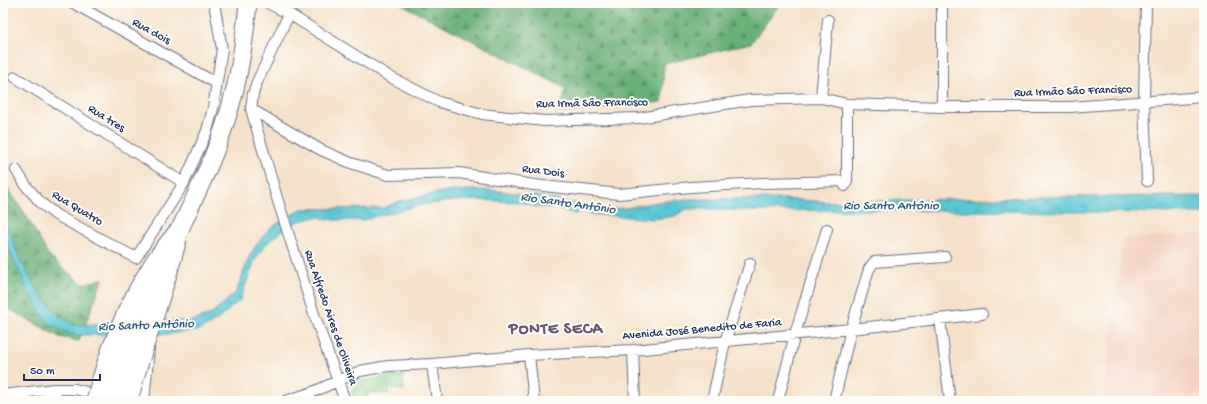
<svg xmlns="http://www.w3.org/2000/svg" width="1207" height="404" font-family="'Gochi Hand',sans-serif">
<defs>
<pattern id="forest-firs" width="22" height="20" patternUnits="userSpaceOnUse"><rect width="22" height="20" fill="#6ab177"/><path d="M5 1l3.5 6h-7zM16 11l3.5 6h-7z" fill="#569065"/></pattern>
<pattern id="park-tufts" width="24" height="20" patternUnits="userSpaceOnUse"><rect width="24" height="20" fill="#83ce8b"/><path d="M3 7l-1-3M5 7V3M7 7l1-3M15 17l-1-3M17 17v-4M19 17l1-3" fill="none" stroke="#6aa875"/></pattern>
<pattern id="water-ripples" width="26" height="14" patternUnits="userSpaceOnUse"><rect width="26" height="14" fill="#5ac6d3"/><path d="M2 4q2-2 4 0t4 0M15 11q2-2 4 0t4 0" fill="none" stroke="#4aa1ae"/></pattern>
</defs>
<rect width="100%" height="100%" fill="#fdfcf7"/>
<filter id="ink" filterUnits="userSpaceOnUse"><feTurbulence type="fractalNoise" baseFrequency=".025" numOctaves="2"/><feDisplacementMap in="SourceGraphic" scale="8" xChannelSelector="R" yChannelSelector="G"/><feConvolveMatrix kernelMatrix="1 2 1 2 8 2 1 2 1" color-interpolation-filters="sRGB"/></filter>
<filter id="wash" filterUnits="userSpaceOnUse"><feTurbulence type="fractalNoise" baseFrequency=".012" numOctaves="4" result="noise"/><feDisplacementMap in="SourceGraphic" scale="16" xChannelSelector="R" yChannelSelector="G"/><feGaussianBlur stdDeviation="0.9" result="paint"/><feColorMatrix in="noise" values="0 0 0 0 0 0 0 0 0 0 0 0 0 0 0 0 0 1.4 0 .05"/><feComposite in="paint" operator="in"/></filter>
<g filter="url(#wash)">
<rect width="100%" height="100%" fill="#f6e2ca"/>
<path fill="#f5d3c2" d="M1204,233v160l-62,8h-39l20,-162z"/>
<path fill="url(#forest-firs)" stroke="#42706a" d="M399,3h382l-30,40 -87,21 -2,38 -101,11 4,-25z
M3,181l23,34 23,41 33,28 21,-5 -24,62 -20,-4 -50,-28 -6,-42z"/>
<path fill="url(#park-tufts)" stroke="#4f7e74" d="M403,375l1,15 -16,-2 1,6 -21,-2 -1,9h-11l-4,-9 7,-11z"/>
<path fill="url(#water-ripples)" stroke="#3a7a98" d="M467,190h23l35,4 82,15 19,-1 24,-5 35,-4h99l45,3 207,-5 168,-1v17l-341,-3 -114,1 -39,-2h-24l-11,7 -22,3 -61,-5 -8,-4 -9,4 -14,-5 -24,-2 -19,-5 -40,-2 -25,1 -32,4 -59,15h-27l-18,-3 -18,4 -14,7 -19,16 -12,18 -14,38 -23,20 -17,10 -31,4 -98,1 -23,-12 -16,-25 -23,-48 -6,-17v-17l18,45 16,28 20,25 17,11 93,-5 22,2 23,-8 25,-23 11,-32 9,-15 12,-15 32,-20 82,-1 17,-7 19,-4 23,-5z"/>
</g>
<g filter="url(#ink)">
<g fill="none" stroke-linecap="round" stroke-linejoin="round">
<defs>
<path id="minor" d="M73,3l143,80
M268,3l21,11 101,63 49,25 43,12 62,7 95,-3 111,-18 71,-2 26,6 95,3h128l134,-10
M1146,3l-2,99 3,79
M289,14l-32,68 -4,12 -2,15 26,89 38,119 30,84
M15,77l169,106
M821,98l7,-78
M942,107v-104
M251,109l70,41 30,13 37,12 71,-2 75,12 85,9 72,-7 72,-4 84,-2
M16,170l11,17 14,16 15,12 80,43
M845,186l2,-5v-77
M136,258l48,-75 23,-52 6,-23 9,-59 -8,-46
M940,319l10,82
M633,350l2,51
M529,355l5,46
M432,364l5,37
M54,389v12
M3,395l51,-6h21l27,7
M144,401l5,-52
M286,401l27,-9 47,-21 28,-5 44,-2 97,-9 104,-5 218,-21 131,-15
M712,401l13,-59 25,-79
M778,401l17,-67 32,-105
M834,401l17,-72 18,-60 5,-7 71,-5"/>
<path id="trunk" d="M179,231c21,-44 42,-87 54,-134 8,-31 12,-62 15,-94"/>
</defs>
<use href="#minor" stroke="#686e84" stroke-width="12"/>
<use href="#trunk" stroke="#686e84" stroke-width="19"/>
<use href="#minor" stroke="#fff" stroke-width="10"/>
<use href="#trunk" stroke="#fff" stroke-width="17"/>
<defs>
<path id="motorway-bridge" d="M96,401c12,-49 30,-93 57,-136 8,-12 17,-23 26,-34
M113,401c9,-40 24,-79 41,-116
M128,401c13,-55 36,-108 49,-163"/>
</defs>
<use href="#motorway-bridge" stroke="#686e84" stroke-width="21" stroke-linecap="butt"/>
<use href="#motorway-bridge" stroke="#fff" stroke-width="19"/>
</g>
</g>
<g text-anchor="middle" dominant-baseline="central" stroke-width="4" stroke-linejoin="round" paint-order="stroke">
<g font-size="12" fill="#1b2f5e" stroke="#fdfcf7">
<text transform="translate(151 32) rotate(29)">Rua dois</text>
<text transform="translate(1073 92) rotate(-2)">Rua Irmão São Francisco</text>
<text transform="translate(592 104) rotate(-1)">Rua Irmã São Francisco</text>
<text transform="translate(106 119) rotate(32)">Rua tres</text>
<text transform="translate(543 172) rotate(7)">Rua Dois</text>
<text transform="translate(77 209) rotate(31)">Rua Quatro</text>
<text transform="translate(330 318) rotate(71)">Rua Alfredo Aires de Oliveira</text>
<text transform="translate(702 330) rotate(-5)">Avenida José Benedito de Faria</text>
</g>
<g font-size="13" font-style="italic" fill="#2e5c81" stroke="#fdfcf7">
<text transform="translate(568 204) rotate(8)">Rio Santo Antônio</text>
<text x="891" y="206">Rio Santo Antônio</text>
<text transform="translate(146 326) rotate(-2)">Rio Santo Antônio</text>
</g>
<g font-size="16" font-weight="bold" letter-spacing="1" fill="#665872" stroke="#fdfcf7">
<text x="556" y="330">PONTE SECA</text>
</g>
</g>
<rect width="1207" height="404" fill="none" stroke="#fdfcf7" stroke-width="16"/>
<path d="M24 374v6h76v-6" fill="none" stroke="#1b2f5e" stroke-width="2"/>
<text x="30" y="374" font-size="12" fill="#1b2f5e" stroke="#fdfcf7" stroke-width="3" paint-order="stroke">50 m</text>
</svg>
